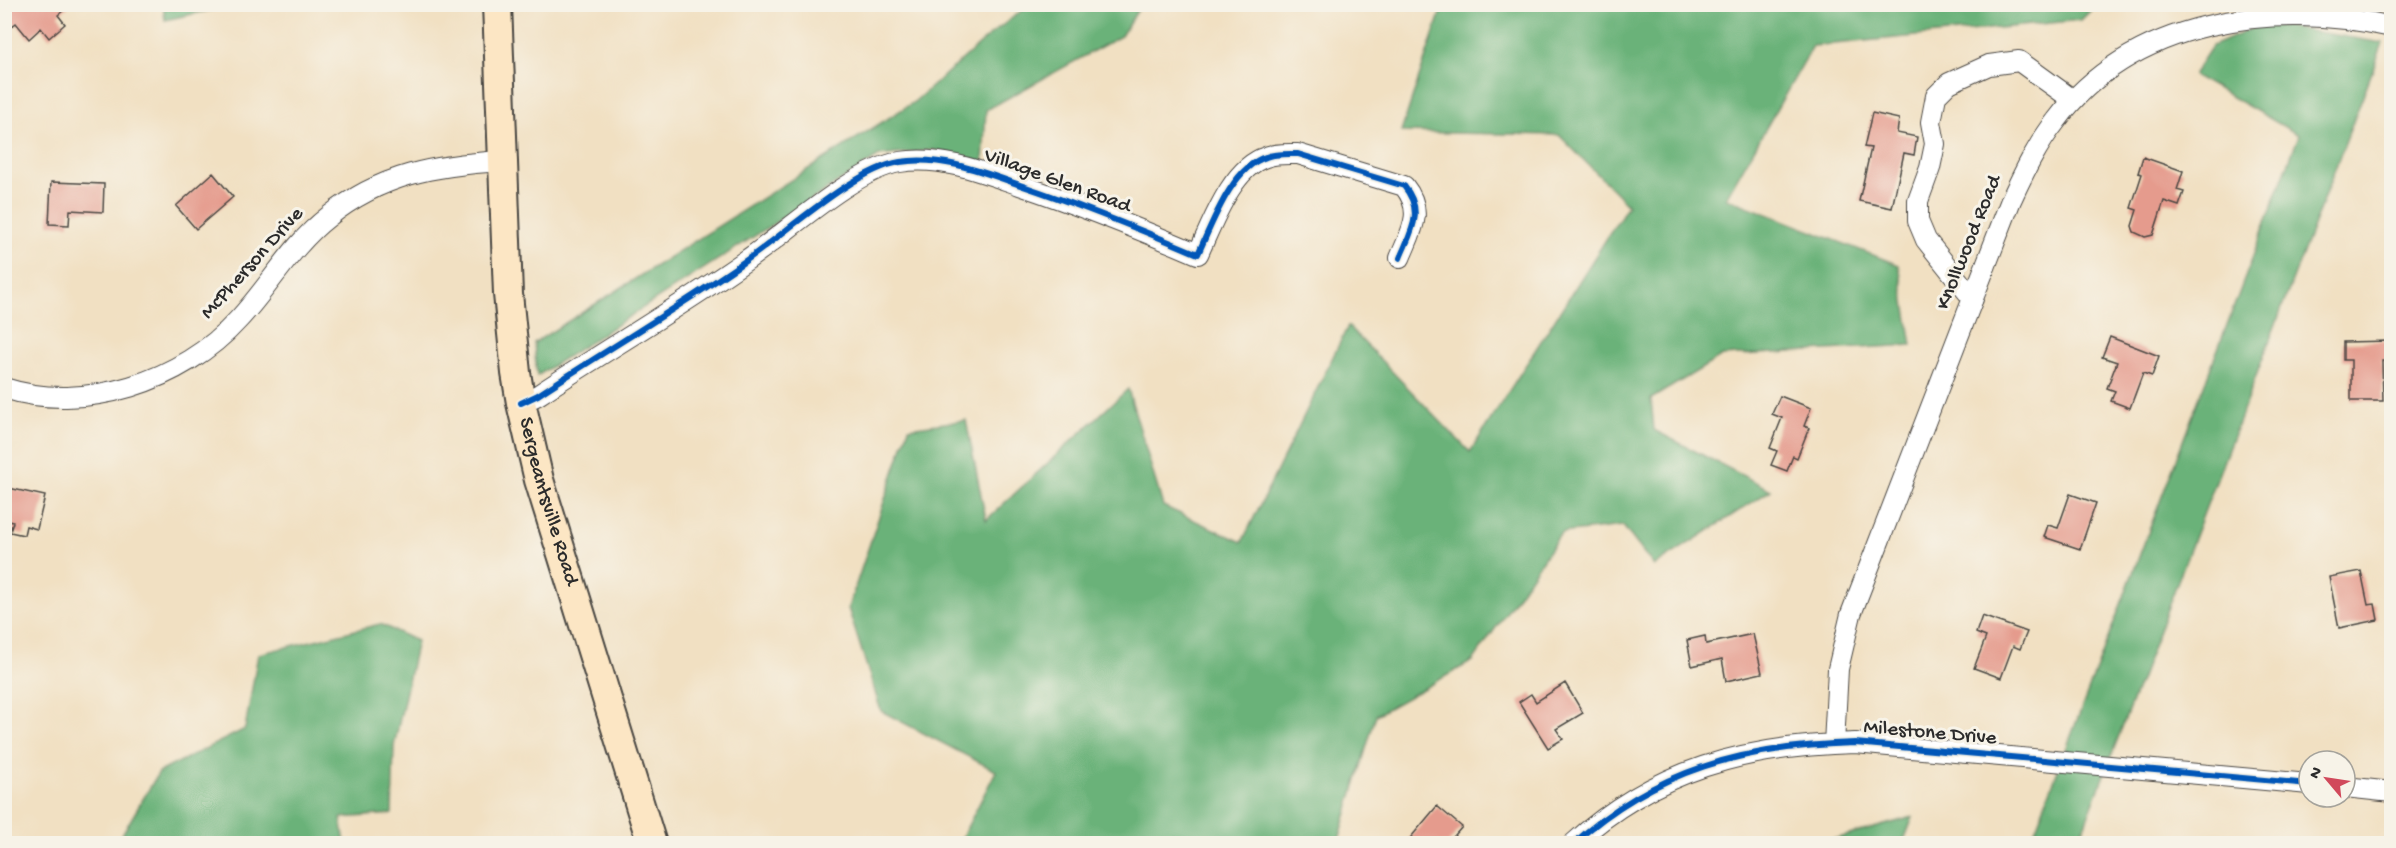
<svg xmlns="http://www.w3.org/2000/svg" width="2396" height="848" font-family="'Gochi Hand',sans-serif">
<rect width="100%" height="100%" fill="#f7f3e8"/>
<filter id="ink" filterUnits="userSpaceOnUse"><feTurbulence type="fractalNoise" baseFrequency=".0167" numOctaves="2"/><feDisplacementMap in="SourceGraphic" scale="12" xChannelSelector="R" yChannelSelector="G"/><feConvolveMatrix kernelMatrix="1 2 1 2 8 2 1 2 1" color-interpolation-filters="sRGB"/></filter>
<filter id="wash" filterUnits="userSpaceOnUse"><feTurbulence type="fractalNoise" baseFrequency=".008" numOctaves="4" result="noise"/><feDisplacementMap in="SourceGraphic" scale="24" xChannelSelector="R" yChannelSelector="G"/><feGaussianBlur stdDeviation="1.35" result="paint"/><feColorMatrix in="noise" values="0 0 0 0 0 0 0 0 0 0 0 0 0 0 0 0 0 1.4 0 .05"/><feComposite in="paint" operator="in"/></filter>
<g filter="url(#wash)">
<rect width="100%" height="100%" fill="#f1e0c2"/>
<path fill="#6ab279" stroke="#4a6e52" stroke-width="1.5" d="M163,4h71v1l-69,15z
M1029,5h112l-20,31 -135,74 -3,52 -49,-12 -55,6 -342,220 -3,-33 380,-241 76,-67z
M1443,5h653l-15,15 -268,26 -87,152 173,67 13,80 -190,11 -71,43 3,31 117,60 -117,76 -31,-40 -62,7 -88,128 -97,54 -38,128h-379l37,-72 -115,-60 -33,-103 61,-180 57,-8 20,100 142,-131 35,117 79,36 106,-216 122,126 158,-247 -69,-70 -158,-3z
M2264,23l119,20 -305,800 -48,1 269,-709 -106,-60 19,-29z
M380,624l37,17 -23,105 -2,68 -51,4 4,25h-228l42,-71 86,-43 13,-75z
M1913,817l-10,26h-82z"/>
<g id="blocks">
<path fill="#e59b8d" d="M10,4h61l-13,11 7,9 -16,14 -8,-10 -12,11 -13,-16 -5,4 -7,-7v-10z
M1872,113l27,6 -2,14 20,4 -3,18 -10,-2 -12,55 -33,-7 12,-53 -7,-1z
M2143,157l40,14 -6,19 7,2 -5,14 -15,-5 -11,34 -8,2 -11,-5 -2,-6 5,-16 -6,-2 11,-34 -4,-1z
M213,173l20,24 -37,32 -20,-23z
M51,182l53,2 -1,28 -33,-2 -1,15 -20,-1z
M2110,337l49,19 -7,20 -9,-3 -13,35 -19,-7 4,-10 -8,-3 10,-26 -15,-5z
M2391,341v20h-9l1,40h-32v-41h-8v-18z
M1780,396l31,12 -7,18 5,2 -12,30 -4,-2 -6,15 -16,-6 6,-14 -7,-3 12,-30 -10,-4z
M4,487l41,9 -8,33 -11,-3 -2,9 -14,-3 3,-10 -9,-2z
M2070,494l26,9 -16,46 -36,-12 4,-12 10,3z
M2361,571l7,34 7,-1 3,16 -39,8 -10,-51z
M1982,616l45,16 -7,17 -7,-3 -12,32 -27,-10 12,-31 -10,-4z
M1753,634l9,39 -36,8 -4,-22 -30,7 -5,-26 18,-4 1,8z
M1565,683l18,30 -27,16 7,10 -15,9 -29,-46 12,-8 5,8z
M1437,806l25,21 -14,16h-42z"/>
</g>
</g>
<g filter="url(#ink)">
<use href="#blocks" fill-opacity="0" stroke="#494642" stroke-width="1.5"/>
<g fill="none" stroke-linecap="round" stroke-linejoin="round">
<defs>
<path id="street" d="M1973,299l-47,-59 -8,-19v-20l12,-33 5,-24 -4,-22 5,-26 13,-13 40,-18 30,-4 54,39
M4,388c80,26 179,-7 234,-68 31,-33 54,-75 90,-103 53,-43 108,-52 174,-56
M521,403l17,-8c70,-46 142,-88 210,-136 39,-27 107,-90 152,-97 40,-7 83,10 120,23 60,20 119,44 178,69 14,-30 34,-87 68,-97 10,-4 21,-3 32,-3l106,32c21,26 7,45 -4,72
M1834,744l4,-75 13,-55 160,-414c13,-28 26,-55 45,-79 76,-102 218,-121 336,-94
M2345,787l47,5
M1573,844c82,-75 173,-98 282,-101l454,41"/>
<g id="secondary">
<path id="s1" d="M497,4l11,290 8,79 5,30 18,77 113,364"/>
</g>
</defs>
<use href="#street" stroke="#494642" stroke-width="22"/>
<use href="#secondary" stroke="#494642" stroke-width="32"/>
<use href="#street" stroke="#fff" stroke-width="20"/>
<use href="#secondary" stroke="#fce6c4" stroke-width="28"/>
<defs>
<path id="cycleway" d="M521,403l17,-8c70,-46 142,-88 210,-136 39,-27 107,-90 152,-97 40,-7 83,10 120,23 60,20 119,44 178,69 14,-30 34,-87 68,-97 10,-4 21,-3 32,-3l106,32c21,26 7,45 -4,72
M1573,844c82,-75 173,-98 282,-101l454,41"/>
</defs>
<use href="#cycleway" stroke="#f7f3e8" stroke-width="10"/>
<use href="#cycleway" stroke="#0057b8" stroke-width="6"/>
</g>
</g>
<g text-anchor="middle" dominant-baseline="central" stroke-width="6" stroke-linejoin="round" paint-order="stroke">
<g font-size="21" fill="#2b2b2b" stroke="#f7f3e8">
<text transform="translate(1057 182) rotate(20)">Village Glen Road</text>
<text transform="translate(1970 243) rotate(-68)">Knollwood Road</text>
<text transform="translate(253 264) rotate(-48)">McPherson Drive</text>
<text stroke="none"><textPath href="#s1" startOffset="502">Sergeantsville Road</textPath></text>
<text transform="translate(1930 734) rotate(5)">Milestone Drive</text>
</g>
</g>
<rect width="2396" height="848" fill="none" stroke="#f7f3e8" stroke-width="24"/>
<g transform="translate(2327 779) rotate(299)"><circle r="28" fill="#f7f3e8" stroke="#a5a39c" stroke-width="1.5"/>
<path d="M0-4.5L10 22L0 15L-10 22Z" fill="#d1495b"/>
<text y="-9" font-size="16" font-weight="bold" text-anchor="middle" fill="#2b2b2b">N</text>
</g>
</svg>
